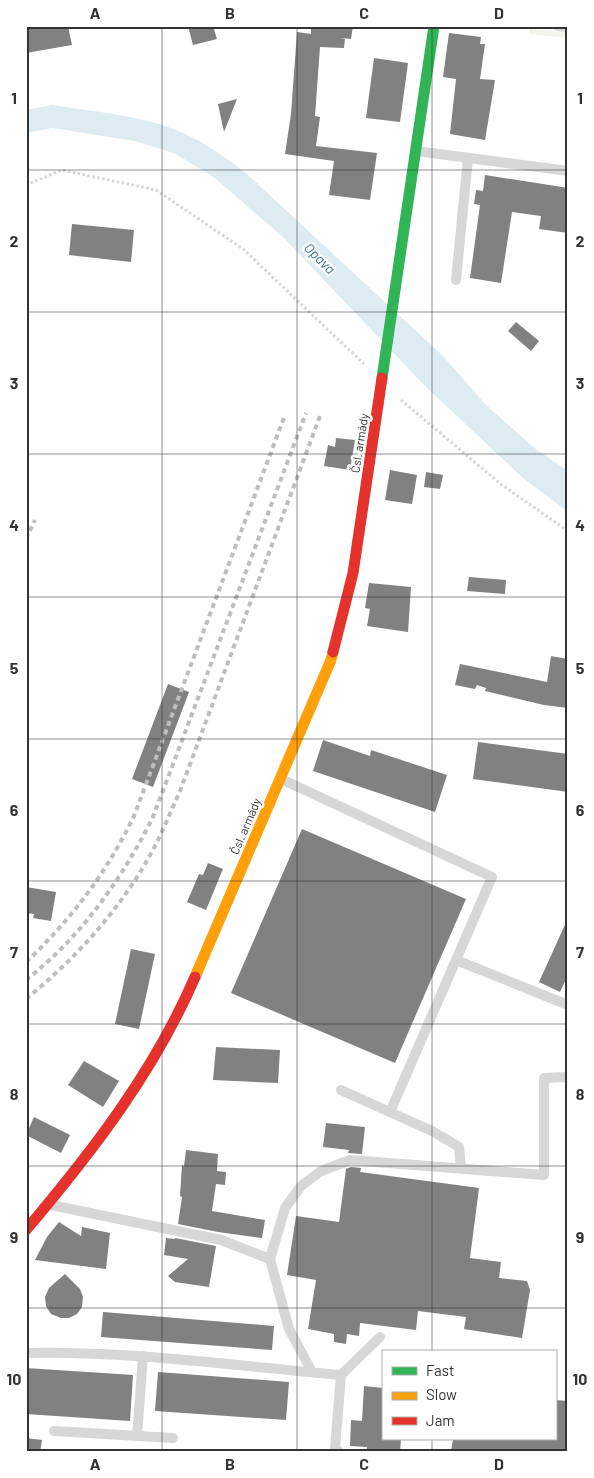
<svg xmlns="http://www.w3.org/2000/svg" width="594" height="1478" font-family="Barlow,sans-serif">
<rect width="100%" height="100%" fill="#fff"/>
<path fill="#f1f5ed" d="M529,29l39,3v6l-39,-4z"/>
<path fill="#ddebf3" d="M52,105c43,7 91,10 131,28 24,11 44,25 65,42l195,181 42,48 48,43 35,24v41l-45,-34 -96,-90 -143,-150 -69,-60 -39,-24 -41,-13 -83,-13 -26,5v-23z"/>
<path fill="#818181" d="M26,26h42l4,19 -46,8z
M188,26h25l4,13 -24,6z
M311,26h42l-2,13 -11,-1 5,1 -1,9 -24,-1 -5,69 5,1 -4,29 61,7 -7,47 -41,-5 5,-34 -49,-7 6,-40 6,-82 14,2z
M449,33l32,4 -1,7h5l-5,35 15,1 -10,60 -35,-6 6,-55 -13,-2z
M374,58l34,5 -8,59 -34,-4z
M237,99l-13,33 -6,-28z
M485,175l83,13v45l-29,-4 2,-13 -29,-4 -11,71 -31,-5 10,-73 -6,-1 2,-14 7,1z
M72,224l62,6 -3,32 -62,-7z
M516,322l23,19 -8,10 -23,-20z
M336,438l19,2 -5,30 -26,-4 4,-21 7,2z
M390,470l27,5 -5,29 -27,-4z
M426,472l17,3 -3,14 -16,-2z
M469,577l37,3 -1,14 -38,-3z
M369,583l42,4 -3,45 -41,-6 3,-17 -5,-1z
M551,656l17,3v49l-24,-3 -59,-14 1,-3 -9,-3 -2,4 -20,-4 5,-21 87,18z
M168,684l21,8 -36,95 -21,-8z
M323,740l47,16 1,-6 76,25 -12,37 -122,-41z
M478,742l90,12v38l-95,-13z
M302,829l164,70 -71,164 -164,-70z
M208,863l15,6 -17,41 -19,-8 12,-28 4,1z
M26,887l30,5 -5,29 -18,-3 1,-4 -8,-1z
M568,918v57l-8,17 -21,-10z
M131,949l24,5 -16,75 -24,-5z
M216,1047l64,3 -2,33 -65,-3z
M84,1061l35,20 -16,26 -35,-22z
M34,1117l36,18 -9,18 -35,-18z
M326,1123l39,4 -3,27 -14,-1 1,-3 -26,-3z
M186,1150l32,4 -1,17 9,1 -1,13 -9,-1 -4,27 53,9 -3,18 -44,-6 -40,-8 4,-27 -2,-1 2,-31 2,1z
M351,1167l10,1 -1,4 119,16 -9,70 31,4 -2,16 28,3 3,9 -8,48 -58,-9 2,-12 -48,-6 -2,19 -56,-7 -1,13 -12,-2 -1,10 -12,-2v-8l-26,-5 8,-49 -29,-5 9,-59 43,6 7,-53z
M59,1222l22,14 1,-9 28,6 -4,36 -71,-9 12,-23z
M166,1238l9,1v-1l41,8 -7,41 -34,-5 -7,-6 20,-17 -24,-4z
M65,1274l15,15 3,8 -1,10 -5,7 -8,4h-8l-10,-4 -5,-8 -1,-9 4,-9z
M103,1312l171,14 -2,24 -171,-13z
M26,1368l107,7 -3,46 -104,-7z
M158,1372l131,10 -3,38 -131,-9z
M364,1386l19,2v51h18l-1,13h-33v-5l-17,-1 1,-26 11,1z
M555,1400l13,1v51h-117l2,-13h102z
M26,1438l16,2 -2,12h-14z"/>
<g fill="none" stroke-linecap="round" stroke-linejoin="round">
<path stroke="#d6d6d6" stroke-width="3" stroke-dasharray="2.5 2.5" stroke-linecap="butt" d="M26,185l36,-15 94,20 87,59 121,115
M401,400l101,85 66,46"/>
<path stroke="#d7d7d7" stroke-width="10" d="M558,26l10,1
M416,151l152,20
M456,280l12,-122
M281,779l211,98 -102,235
M456,960l112,45
M341,1090l93,42 25,15 2,21
M51,1205l170,35 49,19
M26,1353c106,-2 210,13 315,22l39,-38
M312,1372l-23,-43 -19,-70 15,-51 16,-22 20,-15 29,-11 194,15v-97l24,-1
M54,1431l119,7
M137,1436l6,-80
M339,1452l-4,-4 6,-73"/>
<path stroke="#30b455" stroke-width="11" d="M382,378l52,-352"/>
<path stroke="#ff9f0a" stroke-width="11" d="M195,977l136,-317 2,-8"/>
<path stroke="#e5322d" stroke-width="11" d="M333,652l20,-79 29,-195
M26,1230c66,-78 128,-158 169,-253"/>
<path stroke="#bebebe" stroke-width="4" stroke-dasharray="5 4" stroke-linecap="butt" d="M26,539l9,-19
M26,962c45,-42 81,-90 108,-146l151,-401
M26,980c55,-43 96,-101 127,-163l153,-404
M26,999c49,-40 92,-87 123,-142 12,-21 21,-44 31,-66l140,-375"/>
</g>
<path fill="none" stroke="#333" stroke-width="1" stroke-opacity="0.55" d="M162,26v1426M297,26v1426M432,26v1326M26,170h542M26,312h542M26,454h542M26,597h542M26,739h542M26,881h542M26,1024h542M26,1166h542M26,1308h542M432,1439v13"/>
<g text-anchor="middle" dominant-baseline="central" stroke-width="5" stroke-linejoin="round" paint-order="stroke">
<g font-size="12" fill="#333" stroke="#fff">
<text transform="translate(359 443) rotate(-81)">Čsl. armády</text>
<text transform="translate(245 826) rotate(-67)">Čsl. armády</text>
</g>
<g font-size="14" font-style="italic" fill="#3f7597" stroke="#fff">
<text transform="translate(320 258) rotate(45)">Opava</text>
</g>
</g>
<rect width="594" height="1478" fill="none" stroke="#ffffff" stroke-width="55"/>
<rect x="382" y="1350" width="175" height="90" fill="#ffffff" stroke="#adadad"/>
<rect x="392" y="1367" width="25" height="8" fill="#30b455" stroke="#adadad"/>
<text x="426" y="1376" font-size="15" fill="#333333">Fast</text>
<rect x="392" y="1392" width="25" height="8" fill="#ff9f0a" stroke="#adadad"/>
<text x="426" y="1400" font-size="15" fill="#333333">Slow</text>
<rect x="392" y="1417" width="25" height="8" fill="#e5322d" stroke="#adadad"/>
<text x="426" y="1426" font-size="15" fill="#333333">Jam</text>
<rect x="28" y="28" width="538" height="1422" fill="none" stroke="#333" stroke-width="2"/>
<g font-size="16" text-anchor="middle" font-weight="bold" fill="#333">
<text x="95" y="19">A</text>
<text x="230" y="19">B</text>
<text x="364" y="19">C</text>
<text x="499" y="19">D</text>
<text x="14" y="104">1</text>
<text x="580" y="104">1</text>
<text x="14" y="247">2</text>
<text x="580" y="247">2</text>
<text x="14" y="389">3</text>
<text x="580" y="389">3</text>
<text x="14" y="531">4</text>
<text x="580" y="531">4</text>
<text x="14" y="674">5</text>
<text x="580" y="674">5</text>
<text x="14" y="816">6</text>
<text x="580" y="816">6</text>
<text x="14" y="958">7</text>
<text x="580" y="958">7</text>
<text x="14" y="1100">8</text>
<text x="580" y="1100">8</text>
<text x="14" y="1243">9</text>
<text x="580" y="1243">9</text>
<text x="14" y="1385">10</text>
<text x="580" y="1385">10</text>
<text x="95" y="1470">A</text>
<text x="230" y="1470">B</text>
<text x="364" y="1470">C</text>
<text x="499" y="1470">D</text>
</g>
</svg>
